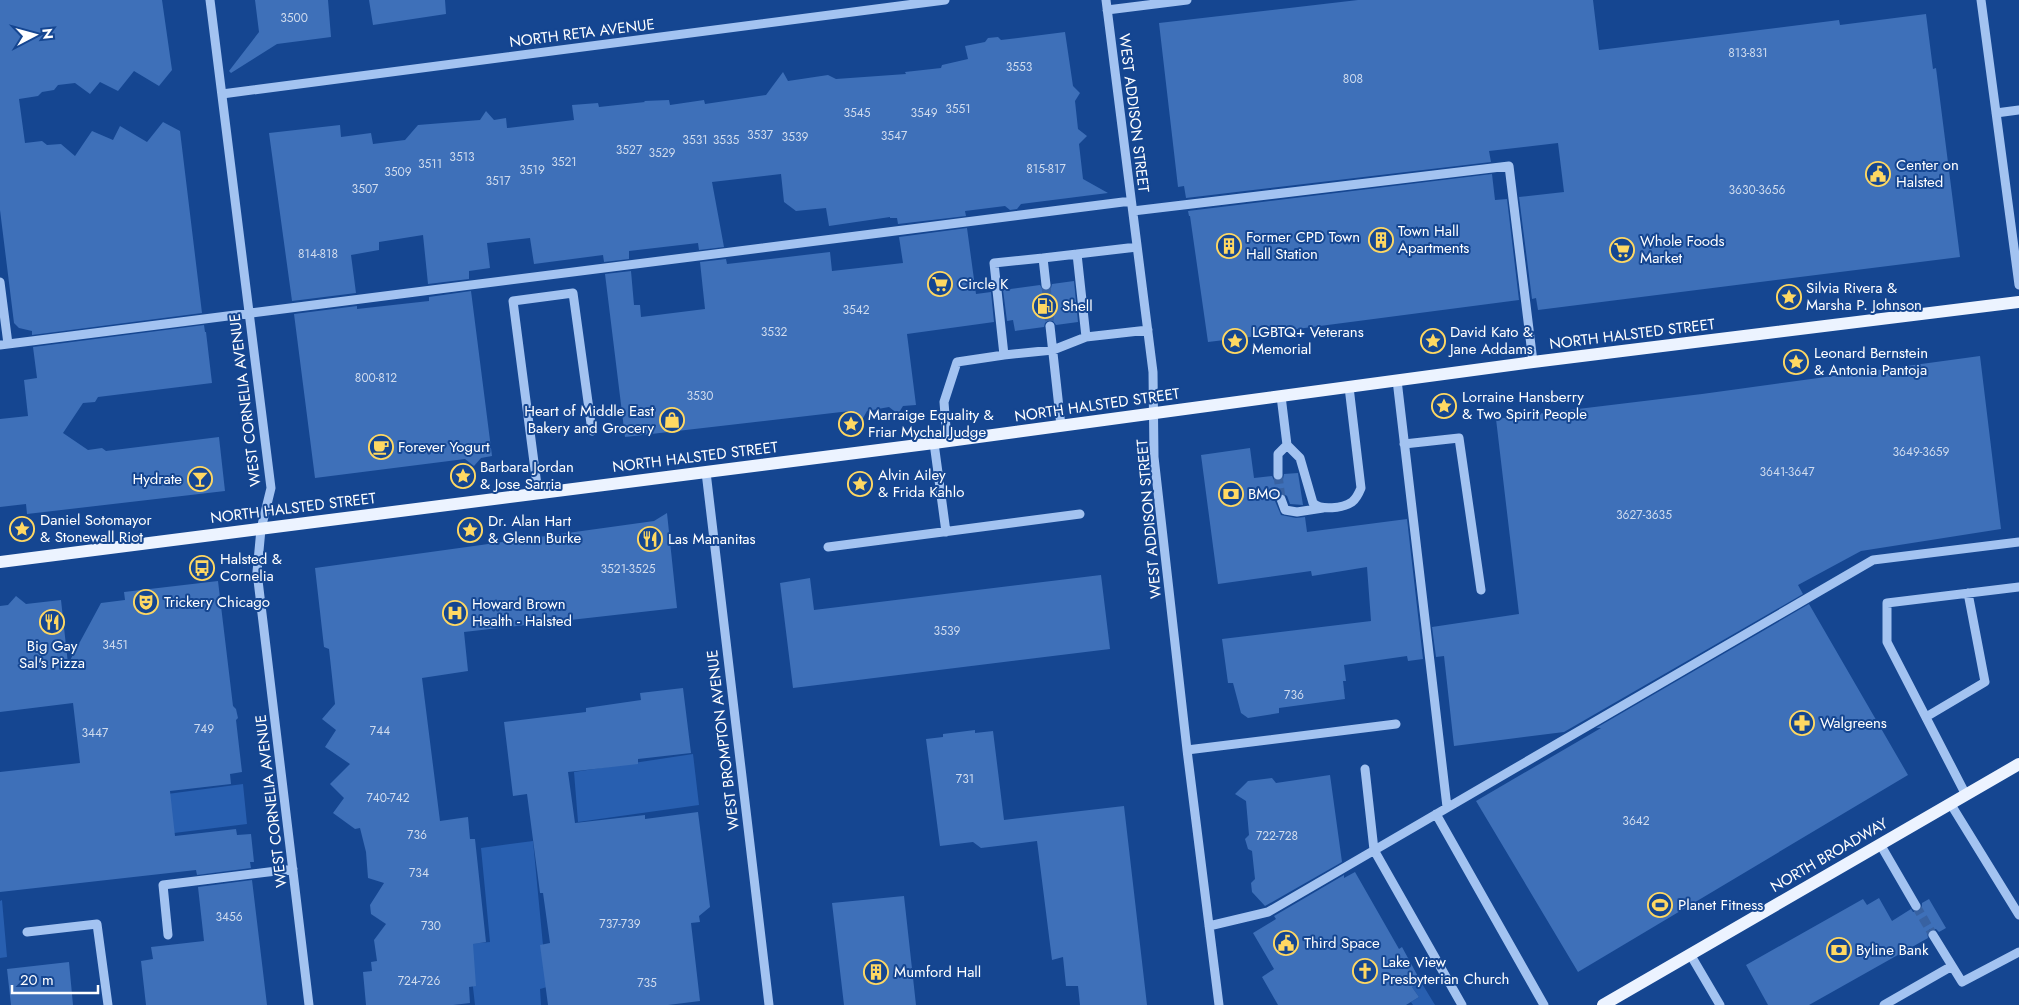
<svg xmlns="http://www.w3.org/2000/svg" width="2019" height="1005" font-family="Jost,sans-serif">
<rect width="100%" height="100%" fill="#154691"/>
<path fill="#285fb0" d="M693,754l6,51 -121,17 -4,-50z
M243,784l4,40 -211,26 -5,-38z
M533,841l14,146 -7,2 1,16h-66l-7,-61 22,-2 -9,-94z
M2,900l5,57 -7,1v-57z
M1421,982l14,23h-22l-2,-3 8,-5 -7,-10z"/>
<path fill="#3e70b9" d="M0,0h162l10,70 -13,16 -25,-15 -16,20 -18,-9 -10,12 -15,-11 -17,2 -4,5 -12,2 -4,4 -19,3 6,44 17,-2 5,4 14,-1 14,12 17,-25 21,9 7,-14 27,16 16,-20 17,9 22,182 -170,22v-4l-13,-3 -5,-5 -14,-113z
M255,0h73l3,37 -54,7 -46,29 -2,-2 30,-39z
M369,0h76l1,14 -73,11z
M1358,0h235l6,50 240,-30 1,5 86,-11 7,55 3,-1 24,189 -422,53 -2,-12 -4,1 -13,-102 45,-5 -6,-49 -69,8 2,11 -305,36 -2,-12 -6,1 -19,-164z
M1065,32l8,54 7,7 -5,8 3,28 9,7 -8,8 4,35 25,14 -87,11 -4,5 -7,1 -5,-4 -40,5 1,5 -68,8 -1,-6h-7v-1l-61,9 -3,-18 -30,3 -12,-9 -3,-28 -69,8 12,65 -25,3 -1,-7 -69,8v8l-25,3 -1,-7 -69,9 -4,-26 -43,5 3,25 -21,3v8l-41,5 -5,-49 -44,7v8l-28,5 5,38 -64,8 -23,-168 71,-8 1,12 30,-4 2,11 32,-4 13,-15 62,-5 6,-9 8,9 12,-2 1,10 67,-8 -2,-15 26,-2 1,4 46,-5 -1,-1 25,-1 1,5 34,-5 1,4 61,-9 17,-23 5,9 40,-6 8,4 70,-5 -1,-2 36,-4 1,-3 26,-6 -3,-13 20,-4 3,-4 10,-1 3,3z
M1492,174l3,26 12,-1 12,101 -245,32 1,2 -67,8 -18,-126h-1l-1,-5z
M967,228l9,66 15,-2 3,30 -87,12 9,71 -13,1 -5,8 -9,-7 -22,4 -5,9 -12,-9 -225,26 -20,-163 26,-3 3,34h6l1,12 64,-8 -5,-47 26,-3 1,5 103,-12 2,19 71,-8 -4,-26z
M1074,281l4,41 -22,3 -3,-4 -4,-1 -4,3 -1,4 -29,4 -2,-11 -6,1 -4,-31 37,-5 3,5 4,1 4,-3 1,-4z
M471,291l21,165 -11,2 -7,8 -9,-7 -150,19 -21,-164 63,-8v3l72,-8v-4z
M204,325l1,7h1l6,51 -114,14 -3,5 -12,1 -20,30 25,17 14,-2 4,3 113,-14 6,54 -198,23 -1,-10 -26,3v-88l28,-3 -4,-36 13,-2 -4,-31z
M1980,356l21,173 -140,22 -63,34 5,9 -239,138 -110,14 -10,-90 -8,1 -4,-30 87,-13 -23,-195 206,-25z
M1250,448l4,30 18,-2 2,4 4,1 5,-2 1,-5 14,-1 5,32 -13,-1 -3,-8 -5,-3 -5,2 -2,6 6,14 15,3 9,-1 2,15 100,-13 16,140 -15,2 -1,-5 -63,9 2,16h-3l2,18 -66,9v5l-31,5 -7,-5 -8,-30h-5l-6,-44 149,-18 -4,-54 -55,9 -1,-5 -93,13 -17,-129z
M667,513l10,95 -213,24 4,39 -46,7 18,143 28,-4 2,22h5l11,103 -13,2 3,42 -7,1 1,16 -17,2h-87l-3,-33 9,-1 -1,-9 6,-1 -3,-21 12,-16 -15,-10 -1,-9 14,-22 -16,-5 -2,-26 -6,-24 -5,1 -22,-16 11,-15 -14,-14 20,-20 -25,-17 11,-17 -14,-11 13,-15 -6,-55 -5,-2 -9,-79 339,-47z
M1101,575l9,74 -317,39 -13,-105 30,-5 4,32z
M218,581l15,125 3,3 2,9 -2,2 6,52 -12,2 1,10 -61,7 5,45 61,-7 1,6 14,-1 3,28h-4l1,6 -54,7 -1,-5 -196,22v-120l80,-9 -7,-60 -73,9v-106l8,-1 8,-9 10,8 35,-4 7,64 33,-61 24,-3 -1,-8z
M1809,604l99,171 -330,197 -102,-171 125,-73h-5z
M683,688l8,65 -53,6v5l-70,8 7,51 70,-8v4l53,-7 12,95 -11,9 1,6 -9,1 9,78 -32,4h-120l-8,-60 10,-2 -7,-50h-3l-13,-99 -14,2 -9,-74 82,-10v-4l55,-8 -1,-7z
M975,730v3l18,-2 11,89 120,-14 23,199h-67l-2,-19h-12l-3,-29 -11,3 -15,-119 -56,7 -8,-6 -33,4 -14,-107 17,-2v-3z
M1330,775l12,87 -77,44 -13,-14 -1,-9 4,-4 -3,-28 -4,-2 -3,-10 4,-4 -3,-34 -11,-7 13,-13 24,-3 4,5z
M1355,872l44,77 3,-2 19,35 -9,5 7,10 -13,8h-128l-16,-28 12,-8 -21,-36 23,-14 -2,-3 70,-41v3z
M252,880l15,125h-121l-5,-44 12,-2 -2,-12 53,-6 -6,-54z
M904,896l12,109h-72l-12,-102z
M1879,898l13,23 19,-12 2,3h6l3,-3v-6l7,-4 17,29 -7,4 -3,-3h-6l-3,3 1,6 -119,67h-41l-22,-40 117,-66 4,6z
M69,962l4,43h-62l-4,-36z"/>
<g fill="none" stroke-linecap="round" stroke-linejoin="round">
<path stroke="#3862a2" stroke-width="9" stroke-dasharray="9 4.5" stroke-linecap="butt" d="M1046,285l4,41
M1278,475l3,24
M1916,906l17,29"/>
<path stroke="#a3c3f1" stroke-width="9" d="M210,0l61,488 -10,41 -4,43 52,433
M1106,0l47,372 1,85 33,293 32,255
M1981,0l38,285
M1107,10l80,-10
M222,94l723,-94
M1996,113l23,-3
M1133,211l376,-45 24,196
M1077,254l9,83
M1043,258l-49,5 10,92 49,-5 33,-13 62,-7
M0,282l8,62
M1046,285l-3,-27 94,-11
M1050,326l11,100
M0,345l1131,-144
M1397,380l50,427
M1281,396l6,49 13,13 13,45c8,8 30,5 39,-1 5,-4 7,-9 9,-14l-12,-101
M947,441l-3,-39 13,-40 47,-7
M934,443l12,89
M1404,444l55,-6 22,152
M706,472l63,533
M1278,475v-21l9,-9
M538,493l-25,-192 60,-8 19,138
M1281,499l4,11 12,2 26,-4
M828,547l252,-33
M1926,717l59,-35 -17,-89
M1187,750l209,-26
M1365,769l9,81 88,155
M1966,795l-79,-153v-39l132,-16
M1950,803l69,112
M1436,814l108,191
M1880,844l36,62
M1209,926l59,-14 605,-352 146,-18
M27,932l70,-8 11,81
M168,935l-5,-50 130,-16
M1933,935l29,47 57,-30
M1690,954l30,51
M1884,1005l68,-39"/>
<path stroke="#ecf3ff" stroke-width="12" d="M0,562l934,-119 599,-81 486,-60
M1603,1005l416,-241"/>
</g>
<defs>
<symbol id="civic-ring" viewBox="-11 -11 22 22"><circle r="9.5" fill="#154691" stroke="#ffd862" stroke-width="1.5"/><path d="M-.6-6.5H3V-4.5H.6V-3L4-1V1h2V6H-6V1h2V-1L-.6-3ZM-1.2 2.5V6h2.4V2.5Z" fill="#ffd862"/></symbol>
<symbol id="building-ring" viewBox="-11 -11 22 22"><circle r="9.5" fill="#154691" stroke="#ffd862" stroke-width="1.5"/><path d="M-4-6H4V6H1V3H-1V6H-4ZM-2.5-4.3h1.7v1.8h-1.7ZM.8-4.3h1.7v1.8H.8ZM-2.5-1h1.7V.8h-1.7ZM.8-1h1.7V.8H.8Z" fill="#ffd862"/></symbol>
<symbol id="supermarket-ring" viewBox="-11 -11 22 22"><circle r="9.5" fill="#154691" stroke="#ffd862" stroke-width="1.5"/><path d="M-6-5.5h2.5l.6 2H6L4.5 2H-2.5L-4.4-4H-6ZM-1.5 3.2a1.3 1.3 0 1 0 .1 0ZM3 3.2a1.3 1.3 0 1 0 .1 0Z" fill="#ffd862"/></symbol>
<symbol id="sight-ring" viewBox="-11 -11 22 22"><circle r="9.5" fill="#154691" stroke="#ffd862" stroke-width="1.5"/><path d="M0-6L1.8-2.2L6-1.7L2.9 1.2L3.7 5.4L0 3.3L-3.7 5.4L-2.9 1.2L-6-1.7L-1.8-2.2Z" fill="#ffd862"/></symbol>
<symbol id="fuel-ring" viewBox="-11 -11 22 22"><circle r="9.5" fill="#154691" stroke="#ffd862" stroke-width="1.5"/><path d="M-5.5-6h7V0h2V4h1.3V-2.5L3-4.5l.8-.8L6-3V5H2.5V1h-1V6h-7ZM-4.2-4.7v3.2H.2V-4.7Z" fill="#ffd862"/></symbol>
<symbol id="shop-ring" viewBox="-11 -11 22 22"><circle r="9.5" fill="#154691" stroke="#ffd862" stroke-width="1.5"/><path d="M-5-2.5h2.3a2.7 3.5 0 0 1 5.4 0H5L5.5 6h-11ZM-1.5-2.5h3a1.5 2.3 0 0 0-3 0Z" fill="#ffd862"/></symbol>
<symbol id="cafe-ring" viewBox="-11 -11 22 22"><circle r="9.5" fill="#154691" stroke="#ffd862" stroke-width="1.5"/><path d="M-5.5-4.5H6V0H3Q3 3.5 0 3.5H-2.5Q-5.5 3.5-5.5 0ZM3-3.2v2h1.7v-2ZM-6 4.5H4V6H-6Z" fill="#ffd862"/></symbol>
<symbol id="bar-ring" viewBox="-11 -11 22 22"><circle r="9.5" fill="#154691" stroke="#ffd862" stroke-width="1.5"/><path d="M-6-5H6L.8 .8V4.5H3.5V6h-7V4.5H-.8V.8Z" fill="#ffd862"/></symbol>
<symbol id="bank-ring" viewBox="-11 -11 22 22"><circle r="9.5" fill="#154691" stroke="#ffd862" stroke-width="1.5"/><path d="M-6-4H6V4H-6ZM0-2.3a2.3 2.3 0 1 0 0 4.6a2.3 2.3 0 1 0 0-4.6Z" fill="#ffd862"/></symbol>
<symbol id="restaurant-ring" viewBox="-11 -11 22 22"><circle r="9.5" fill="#154691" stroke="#ffd862" stroke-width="1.5"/><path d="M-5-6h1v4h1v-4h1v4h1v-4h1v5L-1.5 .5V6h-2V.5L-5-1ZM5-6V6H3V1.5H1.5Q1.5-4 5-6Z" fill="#ffd862"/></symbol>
<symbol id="bus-ring" viewBox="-11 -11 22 22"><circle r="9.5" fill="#154691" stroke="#ffd862" stroke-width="1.5"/><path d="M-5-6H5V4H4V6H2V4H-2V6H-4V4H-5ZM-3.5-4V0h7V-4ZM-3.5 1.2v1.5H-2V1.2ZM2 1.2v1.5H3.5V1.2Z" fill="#ffd862"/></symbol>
<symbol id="theatre-ring" viewBox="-11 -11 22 22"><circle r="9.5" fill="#154691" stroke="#ffd862" stroke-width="1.5"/><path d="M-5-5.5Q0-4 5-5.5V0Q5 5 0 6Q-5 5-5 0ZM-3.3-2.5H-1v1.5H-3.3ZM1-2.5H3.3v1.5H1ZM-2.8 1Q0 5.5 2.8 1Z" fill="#ffd862"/></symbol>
<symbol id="hospital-ring" viewBox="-11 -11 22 22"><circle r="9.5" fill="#154691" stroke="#ffd862" stroke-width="1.5"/><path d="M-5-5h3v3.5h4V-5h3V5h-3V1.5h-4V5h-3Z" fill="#ffd862"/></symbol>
<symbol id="pharmacy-ring" viewBox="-11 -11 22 22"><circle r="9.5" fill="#154691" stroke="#ffd862" stroke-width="1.5"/><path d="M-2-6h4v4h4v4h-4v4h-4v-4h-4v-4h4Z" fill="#ffd862"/></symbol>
<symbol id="stadium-ring" viewBox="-11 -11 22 22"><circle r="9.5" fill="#154691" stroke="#ffd862" stroke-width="1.5"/><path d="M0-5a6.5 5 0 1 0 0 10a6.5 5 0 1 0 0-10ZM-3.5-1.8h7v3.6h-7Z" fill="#ffd862"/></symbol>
<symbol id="church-ring" viewBox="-11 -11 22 22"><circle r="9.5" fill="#154691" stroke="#ffd862" stroke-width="1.5"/><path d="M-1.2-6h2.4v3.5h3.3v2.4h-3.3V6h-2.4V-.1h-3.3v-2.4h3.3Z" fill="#ffd862"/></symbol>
</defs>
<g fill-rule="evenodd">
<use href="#civic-ring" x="1864" y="160" width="28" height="28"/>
<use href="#building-ring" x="1367" y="226" width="28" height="28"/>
<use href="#building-ring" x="1215" y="232" width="28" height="28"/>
<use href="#supermarket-ring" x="1608" y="236" width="28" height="28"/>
<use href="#supermarket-ring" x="926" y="270" width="28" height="28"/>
<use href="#sight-ring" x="1775" y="283" width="28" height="28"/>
<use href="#fuel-ring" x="1031" y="292" width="28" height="28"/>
<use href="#sight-ring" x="1221" y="327" width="28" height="28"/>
<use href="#sight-ring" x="1419" y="327" width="28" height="28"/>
<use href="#sight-ring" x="1782" y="348" width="28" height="28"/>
<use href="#sight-ring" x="1430" y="392" width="28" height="28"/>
<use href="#shop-ring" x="658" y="406" width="28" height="28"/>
<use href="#sight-ring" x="837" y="410" width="28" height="28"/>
<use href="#cafe-ring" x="367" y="433" width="28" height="28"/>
<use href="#sight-ring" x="449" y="462" width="28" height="28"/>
<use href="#bar-ring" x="186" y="465" width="28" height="28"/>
<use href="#sight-ring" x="846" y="470" width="28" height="28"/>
<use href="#bank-ring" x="1217" y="480" width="28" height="28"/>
<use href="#sight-ring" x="8" y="515" width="28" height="28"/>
<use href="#sight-ring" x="456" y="516" width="28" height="28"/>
<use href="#restaurant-ring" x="636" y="525" width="28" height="28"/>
<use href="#bus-ring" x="188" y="554" width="28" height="28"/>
<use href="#theatre-ring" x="132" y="588" width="28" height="28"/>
<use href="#hospital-ring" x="441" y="599" width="28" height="28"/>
<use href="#restaurant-ring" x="38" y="608" width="28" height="28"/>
<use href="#pharmacy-ring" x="1788" y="709" width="28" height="28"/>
<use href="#stadium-ring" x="1646" y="891" width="28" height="28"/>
<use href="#civic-ring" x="1272" y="929" width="28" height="28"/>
<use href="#bank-ring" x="1825" y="936" width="28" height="28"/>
<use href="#church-ring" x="1351" y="957" width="28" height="28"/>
<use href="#building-ring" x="862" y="958" width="28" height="28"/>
</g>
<g text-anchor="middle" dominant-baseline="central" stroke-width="4" stroke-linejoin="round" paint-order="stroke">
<g font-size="12" fill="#cfdbee">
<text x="294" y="18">3500</text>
<text x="1748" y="53">813-831</text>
<text x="1019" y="67">3553</text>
<text x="1353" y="79">808</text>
<text x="958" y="109">3551</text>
<text x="857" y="113">3545</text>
<text x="924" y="113">3549</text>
<text x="760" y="135">3537</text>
<text x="894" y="136">3547</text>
<text x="795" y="137">3539</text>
<text x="695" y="140">3531</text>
<text x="726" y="140">3535</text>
<text x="629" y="150">3527</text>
<text x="662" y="153">3529</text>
<text x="462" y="157">3513</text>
<text x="564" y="162">3521</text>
<text x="430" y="164">3511</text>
<text x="1046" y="169">815-817</text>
<text x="532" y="170">3519</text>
<text x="398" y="172">3509</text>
<text x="498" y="181">3517</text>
<text x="365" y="189">3507</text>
<text x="1757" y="190">3630-3656</text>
<text x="318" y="254">814-818</text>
<text x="856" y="310">3542</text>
<text x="774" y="332">3532</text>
<text x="376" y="378">800-812</text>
<text x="700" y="396">3530</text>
<text x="1921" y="452">3649-3659</text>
<text x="1787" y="472">3641-3647</text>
<text x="1644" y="515">3627-3635</text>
<text x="628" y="569">3521-3525</text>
<text x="947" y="631">3539</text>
<text x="115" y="645">3451</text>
<text x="1294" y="695">736</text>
<text x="204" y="729">749</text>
<text x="380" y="731">744</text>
<text x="95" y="733">3447</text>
<text x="965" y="779">731</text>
<text x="388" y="798">740-742</text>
<text x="1636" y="821">3642</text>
<text x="417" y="835">736</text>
<text x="1277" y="836">722-728</text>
<text x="419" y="873">734</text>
<text x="229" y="917">3456</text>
<text x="620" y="924">737-739</text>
<text x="431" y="926">730</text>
<text x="419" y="981">724-726</text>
<text x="647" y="983">735</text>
</g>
<g font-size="15" fill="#fff" stroke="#154691">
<text transform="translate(582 33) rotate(-7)">NORTH RETA AVENUE</text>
<text transform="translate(1134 113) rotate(83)">WEST ADDISON STREET</text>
<text transform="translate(1632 334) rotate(-7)">NORTH HALSTED STREET</text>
<text transform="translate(245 400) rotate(-97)">WEST CORNELIA AVENUE</text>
<text transform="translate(1097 405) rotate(-8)">NORTH HALSTED STREET</text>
<text transform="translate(695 457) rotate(-7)">NORTH HALSTED STREET</text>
<text transform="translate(293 508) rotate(-7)">NORTH HALSTED STREET</text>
<text transform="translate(1149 519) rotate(-95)">WEST ADDISON STREET</text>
<text transform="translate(723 740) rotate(-97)">WEST BROMPTON AVENUE</text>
<text transform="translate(271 801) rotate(-97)">WEST CORNELIA AVENUE</text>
<text transform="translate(1829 855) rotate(-30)">NORTH BROADWAY</text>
</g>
<g font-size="15" fill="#fff" stroke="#154691" text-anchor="start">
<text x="1896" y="165">Center on<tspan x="1896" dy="17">Halsted</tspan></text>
<text x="1398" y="231">Town Hall<tspan x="1398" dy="17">Apartments</tspan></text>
<text x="1246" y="237">Former CPD Town<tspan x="1246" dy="17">Hall Station</tspan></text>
<text x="1640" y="241">Whole Foods<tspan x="1640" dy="17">Market</tspan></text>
<text x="958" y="284">Circle K</text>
<text x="1806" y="288">Silvia Rivera &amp;<tspan x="1806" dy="17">Marsha P. Johnson</tspan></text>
<text x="1062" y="306">Shell</text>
<text x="1252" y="332">LGBTQ+ Veterans<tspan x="1252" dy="17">Memorial</tspan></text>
<text x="1450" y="332">David Kato &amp;<tspan x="1450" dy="17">Jane Addams</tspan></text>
<text x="1814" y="353">Leonard Bernstein<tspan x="1814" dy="17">&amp; Antonia Pantoja</tspan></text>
<text x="1462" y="397">Lorraine Hansberry<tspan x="1462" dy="17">&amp; Two Spirit People</tspan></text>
<text x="654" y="411" text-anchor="end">Heart of Middle East<tspan x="654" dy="17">Bakery and Grocery</tspan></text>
<text x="868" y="415">Marraige Equality &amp;<tspan x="868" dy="17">Friar Mychal Judge</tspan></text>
<text x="398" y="447">Forever Yogurt</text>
<text x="480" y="467">Barbara Jordan<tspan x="480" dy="17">&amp; Jose Sarria</tspan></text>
<text x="878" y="475">Alvin Ailey<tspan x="878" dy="17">&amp; Frida Kahlo</tspan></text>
<text x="182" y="479" text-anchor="end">Hydrate</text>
<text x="1248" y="494">BMO</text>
<text x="40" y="520">Daniel Sotomayor<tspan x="40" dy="17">&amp; Stonewall Riot</tspan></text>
<text x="488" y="521">Dr. Alan Hart<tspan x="488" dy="17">&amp; Glenn Burke</tspan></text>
<text x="668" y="539">Las Mananitas</text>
<text x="220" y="559">Halsted &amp;<tspan x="220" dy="17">Cornelia</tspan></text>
<text x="164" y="602">Trickery Chicago</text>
<text x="472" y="604">Howard Brown<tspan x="472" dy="17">Health - Halsted</tspan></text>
<text x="52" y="646" text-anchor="middle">Big Gay<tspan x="52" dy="17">Sal's Pizza</tspan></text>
<text x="1820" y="723">Walgreens</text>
<text x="1678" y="905">Planet Fitness</text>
<text x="1304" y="943">Third Space</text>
<text x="1856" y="950">Byline Bank</text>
<text x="1382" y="962">Lake View<tspan x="1382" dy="17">Presbyterian Church</tspan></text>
<text x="894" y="972">Mumford Hall</text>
</g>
</g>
<g transform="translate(35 35) rotate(84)" stroke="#154691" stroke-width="4" paint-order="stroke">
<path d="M0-4L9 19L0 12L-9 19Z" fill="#ffffff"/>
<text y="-8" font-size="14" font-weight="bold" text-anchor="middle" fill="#ffffff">N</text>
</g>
<path d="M12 985v8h86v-8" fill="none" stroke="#ffffff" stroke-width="2.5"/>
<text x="20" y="985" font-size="15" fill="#ffffff" stroke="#154691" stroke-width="4" paint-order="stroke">20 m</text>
</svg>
